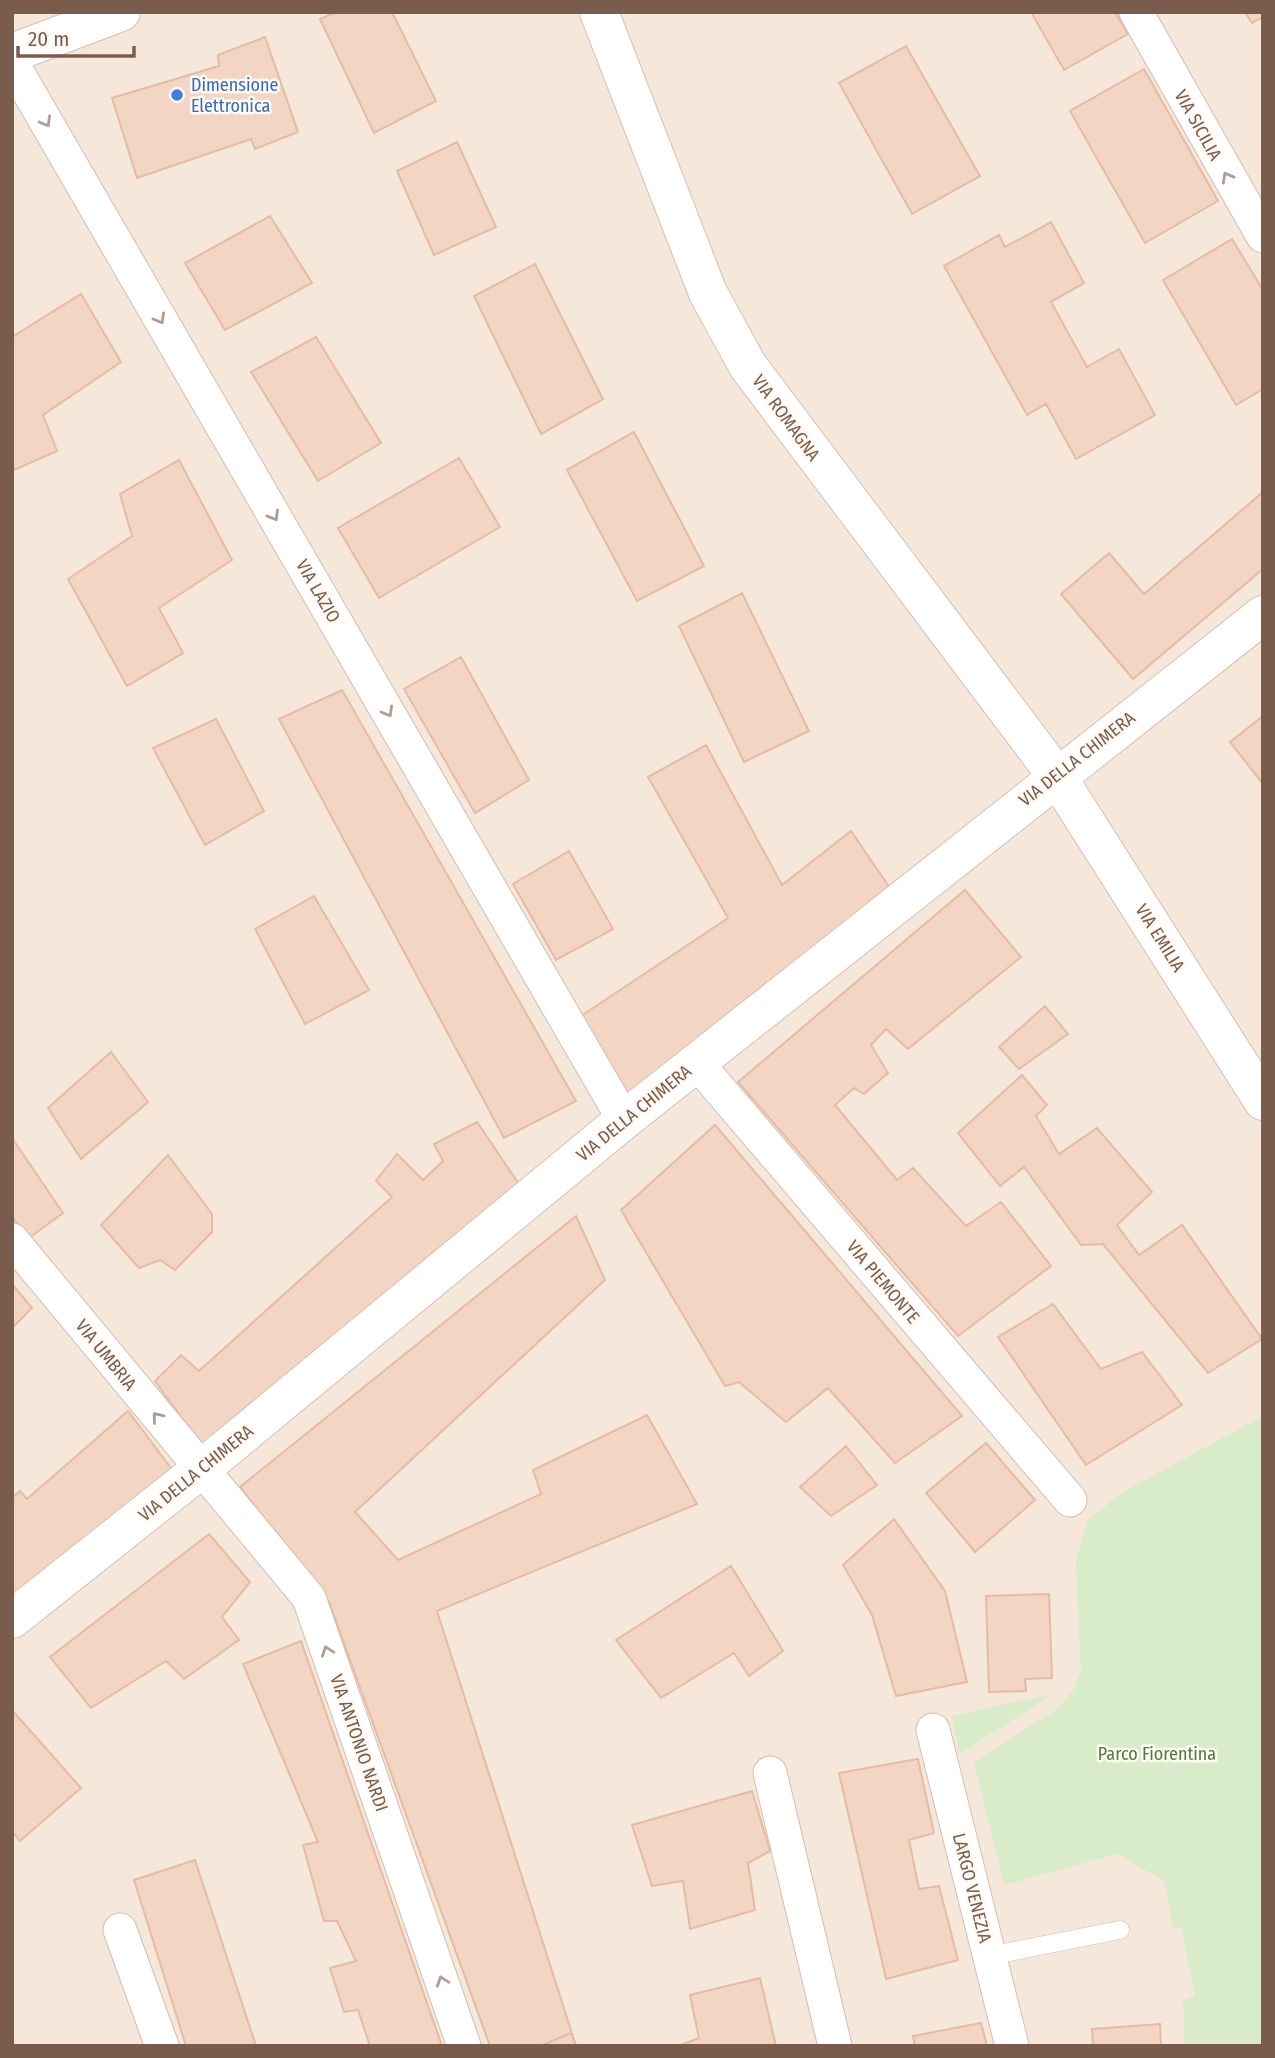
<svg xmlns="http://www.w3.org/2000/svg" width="1275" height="2058" font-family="'Fira Sans Condensed',sans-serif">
<rect width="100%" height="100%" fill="#fdf6ec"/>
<path fill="#f5e8da" d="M12,12h1251v2034h-1251z"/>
<path fill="#d8ecc9" d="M1263,1416v630h-78l-2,-46 12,-4 -14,-69 -8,1 -9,-47 -47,-27 -113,31 -30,-123 85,-54 15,-19 7,-17 -5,-112 12,-40 33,-27z
M1052,1694l-92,60 -9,-38z"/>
<path fill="#f3d5c3" stroke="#e6bba3" stroke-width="2" d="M336,12h56l44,89 -62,32 -54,-114z
M1031,12h84l13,22 -64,36z
M1245,12h18v5l-11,6z
M265,37l33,95 -43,17 -4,-10 -114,39 -25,-80 107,-32 -1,-11z
M906,46l74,130 -68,38 -73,-131z
M1144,69l74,132 -73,42 -75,-132z
M457,142l39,85 -62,28 -37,-84z
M270,216l42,67 -87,47 -40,-67z
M1051,222l33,61 -33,19 36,65 32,-18 36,66 -79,44 -30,-55 -19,11 -83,-149 55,-31 6,12z
M1232,239l31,51v99l-27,16 -73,-125z
M535,264l68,135 -62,35 -67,-138z
M81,294l40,68 -78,53 14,36 -45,20v-134z
M316,337l65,106 -63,38 -67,-109z
M634,432l70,134 -67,35 -70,-131z
M459,458l41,69 -121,71 -41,-70z
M179,460l53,100 -73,48 24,45 -56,33 -59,-107 64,-43 -12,-42z
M1263,492v77l-130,110 -72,-85 48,-41 35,41z
M742,593l67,138 -65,31 -65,-136z
M461,657l68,123 -54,33 -71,-124z
M342,690l234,411 -72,37 -225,-419z
M1263,716v68l-33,-42z
M216,719l48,92 -59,34 -52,-97z
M706,745l76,140 69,-54 41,60 -265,206 -46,-81 147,-98 -80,-141z
M569,851l44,78 -57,31 -43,-76z
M965,890l56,67 -113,92 -22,-20 -15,16 17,28 -24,21 -10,-6 -19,17 62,75 16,-12 53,58 35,-24 50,64 -93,70 -220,-254z
M314,896l55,94 -64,34 -50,-95z
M1045,1006l23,28 -49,35 -20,-22z
M111,1052l37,50 -67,57 -33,-51z
M1022,1075l25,30 -11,11 23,38 38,-26 55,64 -35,33 22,30 43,-30 80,114 -54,34 -105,-129 -22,1 -57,-78 -24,19 -42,-53z
M477,1122l44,65 -314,266 -52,-72 26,-26 18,16 193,-174 -16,-16 21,-27 26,26 20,-19 -9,-17z
M715,1125l247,291 -67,47 -67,-75 -42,34 -47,-40 -14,4 -104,-176z
M12,1138l51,75 -34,25 -17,-21z
M168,1155l44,59v18l-37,38 -15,-10 -21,8 -38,-43z
M576,1216l29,64 -250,232 43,48 143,-66 -8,-24 114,-55 50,89 -260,107 139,435h-86l-161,-444 -89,-115z
M12,1284l20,24 -20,20z
M1053,1304l48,65 41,-17 40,53 -96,60 -88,-128z
M128,1411l46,61 -156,126 -6,-6v-94l8,-7 7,8z
M986,1443l49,57 -60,52 -49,-59z
M846,1446l31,39 -46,31 -31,-29z
M894,1519l51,72 22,91 -71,14 -24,-81 -29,-50z
M209,1534l41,48 -28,35 17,23 -55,39 -18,-18 -75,47 -41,-51z
M731,1566l52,85 -34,25 -15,-23 -73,45 -45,-58z
M1049,1594l3,84 -27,1 1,12 -37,1 -3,-96z
M301,1641l141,405h-72l-12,-36 -14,2 -14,-44 26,-7 -19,-40h-13l-21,-76 15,-3 -75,-178z
M12,1710l69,78 -61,53 -8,-10z
M918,1759l16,74 -25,7 10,49 20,-3 19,74 -72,19 -47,-206z
M752,1791l18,60 -22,12 7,47 -65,19 -7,-48 -31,5 -20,-61z
M195,1860l61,186h-70l-52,-166z
M760,1978l16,68h-98l21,-8 -9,-43z
M981,2023l6,23h-72l-2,-10z
M1160,2024l1,22h-68l-1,-17z
M571,2033l5,13h-36z"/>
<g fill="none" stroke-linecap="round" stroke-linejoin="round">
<defs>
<path id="lane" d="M989,1956l131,-26"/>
<path id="street" d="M1136,12l127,224
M12,63l612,1057
M697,1063l373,437
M12,1240l297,358 155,448
M933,1730l79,316
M770,1773l65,273
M120,1930l42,116"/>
<path id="secondary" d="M599,12l109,281 40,73 308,409 207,326
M12,53l109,-41
M12,1619l188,-149 424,-350 639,-505"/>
</defs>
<use href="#lane" stroke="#d1beb0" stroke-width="19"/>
<use href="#street" stroke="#d1beb0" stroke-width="35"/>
<use href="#secondary" stroke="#d6c0b0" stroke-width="40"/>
<use href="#lane" stroke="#fff" stroke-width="18"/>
<use href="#street" stroke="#fff" stroke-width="33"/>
<use href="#secondary" stroke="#fff" stroke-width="38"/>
</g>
<defs><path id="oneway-chevron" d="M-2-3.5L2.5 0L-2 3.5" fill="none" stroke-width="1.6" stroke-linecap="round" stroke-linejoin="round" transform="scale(1.75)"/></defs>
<g stroke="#af9d94">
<use href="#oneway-chevron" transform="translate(46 122) rotate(60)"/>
<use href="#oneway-chevron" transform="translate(1227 177) rotate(-119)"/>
<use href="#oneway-chevron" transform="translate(160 319) rotate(60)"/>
<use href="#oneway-chevron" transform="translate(274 516) rotate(60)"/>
<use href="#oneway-chevron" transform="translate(388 712) rotate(60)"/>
<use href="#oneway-chevron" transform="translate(157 1417) rotate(-129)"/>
<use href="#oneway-chevron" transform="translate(327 1651) rotate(-109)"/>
<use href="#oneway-chevron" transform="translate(442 1981) rotate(-109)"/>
</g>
<circle fill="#3f7fe0" stroke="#fffaf3" stroke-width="2.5" cx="177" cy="95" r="7"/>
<g text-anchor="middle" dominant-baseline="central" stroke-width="5" stroke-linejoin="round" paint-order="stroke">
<g font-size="18" fill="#366cbe" stroke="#fffaf3" text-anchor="start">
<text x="191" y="85">Dimensione<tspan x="191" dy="21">Elettronica</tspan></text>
</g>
<g font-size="18" fill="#7a5c4d" stroke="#fffaf3">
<text transform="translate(1198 125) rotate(61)">VIA SICILIA</text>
<text transform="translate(786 418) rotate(54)">VIA ROMAGNA</text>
<text transform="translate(318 591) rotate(60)">VIA LAZIO</text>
<text transform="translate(1077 759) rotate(-38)">VIA DELLA CHIMERA</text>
<text transform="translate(1160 938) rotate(58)">VIA EMILIA</text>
<text transform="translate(634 1113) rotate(-39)">VIA DELLA CHIMERA</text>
<text transform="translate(883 1282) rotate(50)">VIA PIEMONTE</text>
<text transform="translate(106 1355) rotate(51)">VIA UMBRIA</text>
<text transform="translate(196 1473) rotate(-39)">VIA DELLA CHIMERA</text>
<text transform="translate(359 1743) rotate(71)">VIA ANTONIO NARDI</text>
<text transform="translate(972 1888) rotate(76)">LARGO VENEZIA</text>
</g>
<g font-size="18" fill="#537a41" stroke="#fffaf3">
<text x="1157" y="1754">Parco Fiorentina</text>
</g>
</g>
<rect width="1275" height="2058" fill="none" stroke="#7a5c4d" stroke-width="28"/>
<path d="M18 46v10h116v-10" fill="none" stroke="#7a5c4d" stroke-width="3.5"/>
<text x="28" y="46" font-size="21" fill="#7a5c4d" stroke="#fffaf3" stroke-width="5" paint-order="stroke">20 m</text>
</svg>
